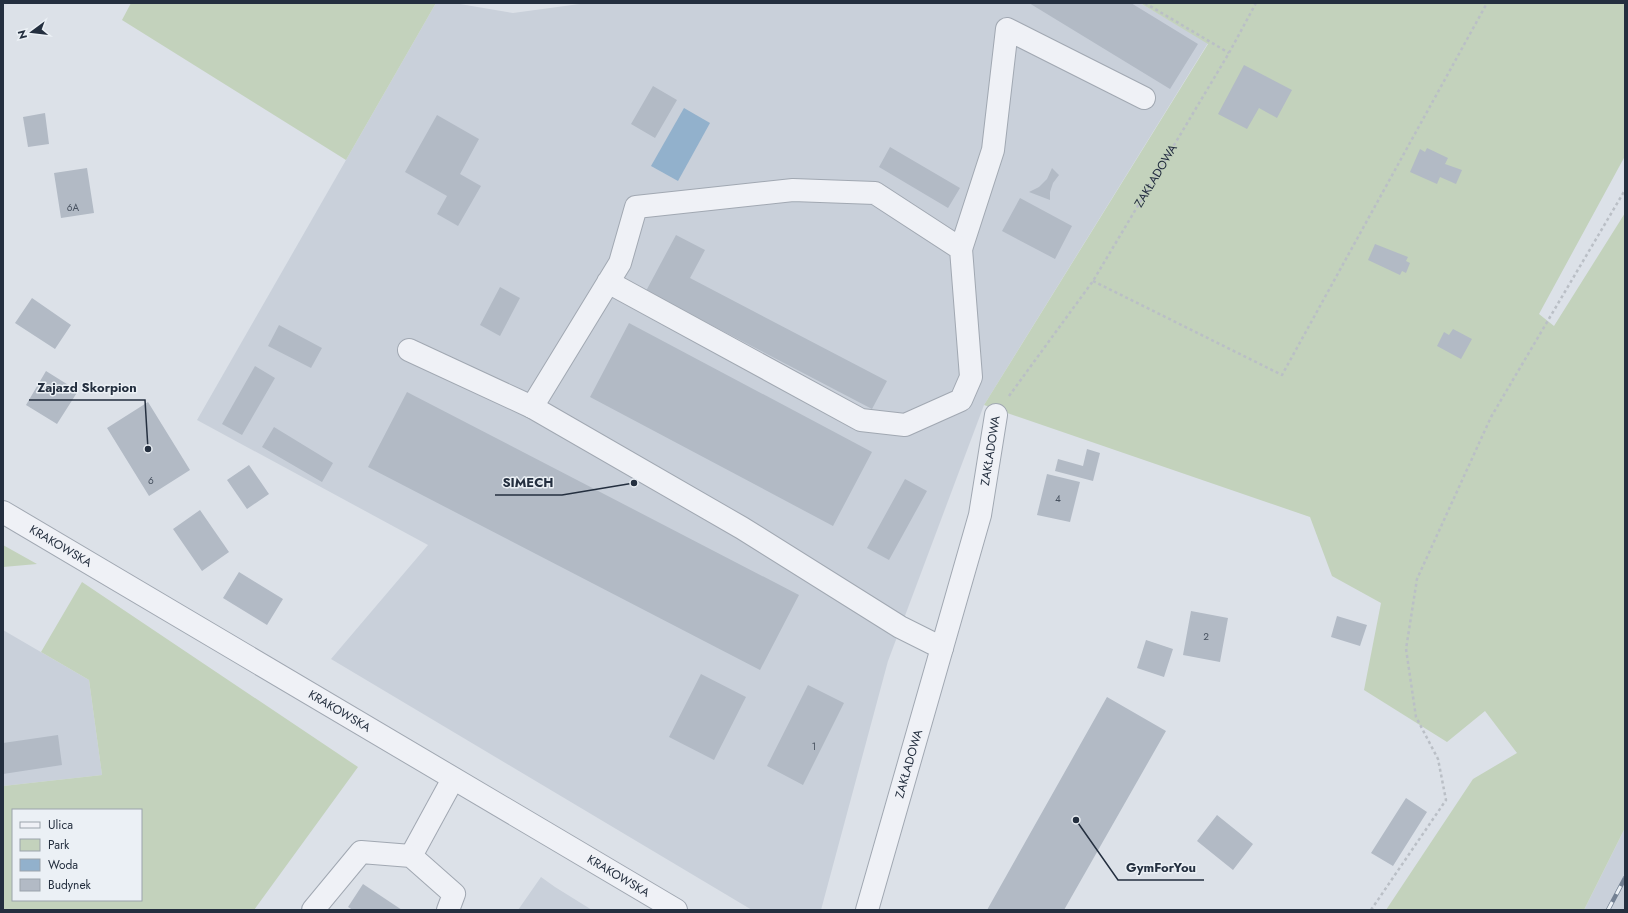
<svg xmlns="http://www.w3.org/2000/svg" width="1628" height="913" font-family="Jost,sans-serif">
<rect width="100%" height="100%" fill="#dce1e8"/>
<path fill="#c9d0da" d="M436,3h18l59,10 74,-10h553l68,40 -224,362 -96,256 -67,249h-69l-421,-251 97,-114 -231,-125z
M3,630l86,50 13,95 -99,11z
M1625,828v82h-41z
M541,877l14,10 37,23h-74z"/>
<path fill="#c3d2bc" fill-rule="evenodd" d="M131,3h305l-90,157 -224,-140z
M1140,3h485v153l-86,158 15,12 71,-113v615l-41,82h-198l87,-131 44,-26 -32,-42 -38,31 -83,-52 17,-87 -49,-27 -22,-59 -326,-112 224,-361z
M3,545l34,19 -34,3z
M82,582l276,185 -104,143h-251v-124l99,-11 -13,-95 -48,-28zM13,810h128v90h-128z"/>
<path fill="#92b1cc" d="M684,108l26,15 -32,58 -27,-15z"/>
<path fill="#b2bac5" d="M1029,3h102l67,41 -28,45z
M1244,65l48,25 -15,28 -18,-10 -12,21 -29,-15z
M653,86l24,14 -22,38 -24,-14z
M45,113l4,31 -21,3 -5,-30z
M437,115l42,24 -19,35 21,12 -23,40 -21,-12 10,-18 -42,-24z
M890,147l70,41 -12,20 -69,-41z
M1427,148l21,10 -3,6 17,6 -6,14 -16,-7 -3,7 -27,-12 10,-23 5,3z
M87,168l7,45 -33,5 -7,-45z
M1052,168l7,7 -6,8 -3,9v8l-21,-8 10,-5 8,-8z
M1020,198l52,28 -17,33 -53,-28z
M676,235l29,15 -15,28 197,103 -15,28 -226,-118z
M1375,244l33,13 -2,4 4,2 -4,10 -4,-2 -2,4 -32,-15z
M500,287l20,11 -20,38 -20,-11z
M32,298l39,27 -16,24 -40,-26z
M629,323l243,129 -39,74 -243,-129z
M279,325l43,23 -11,20 -43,-22z
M1453,329l19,10 -11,20 -24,-13 7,-14 5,3z
M255,366l20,12 -33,57 -20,-11z
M46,371l32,20 -21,33 -31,-19z
M407,392l392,203 -39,75 -392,-203z
M148,402l42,68 -41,26 -42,-68z
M274,427l59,36 -11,19 -60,-35z
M1087,449l13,4 -7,28 -38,-10 3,-12 25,7z
M249,465l20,29 -22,15 -20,-29z
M1047,474l33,8 -10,40 -33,-7z
M905,479l22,12 -38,69 -22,-12z
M200,510l29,42 -27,19 -29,-42z
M239,572l44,27 -16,26 -44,-27z
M1191,611l37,7 -8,44 -37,-7z
M1337,616l30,9 -7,21 -29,-9z
M1146,640l27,9 -9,28 -27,-9z
M701,674l45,23 -32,63 -45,-23z
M808,685l36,18 -41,82 -36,-19z
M1107,697l59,34 -102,179h-77z
M58,735l4,30 -59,9v-31z
M1406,798l21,14 -34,54 -22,-13z
M1217,815l36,29 -20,26 -36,-29z
M363,884l39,26h-49l-5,-3z"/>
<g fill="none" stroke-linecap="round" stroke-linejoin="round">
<defs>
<g id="minor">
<path d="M961,249l32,-99 14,-121 137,69"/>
<path d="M409,350l123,57 210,121 158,99 42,21"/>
<path d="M532,407l88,-144 16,-56 157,-17 82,3 86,56 10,128 -10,23 -56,25 -44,-5 -253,-138"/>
<path id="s2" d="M3,512l673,398"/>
<path d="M411,856l42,-77"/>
<path d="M313,910l48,-58 50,4 43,38 -6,16"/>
<path id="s3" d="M867,910l113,-395 16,-100"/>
</g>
</defs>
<use href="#minor" stroke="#a1a8b2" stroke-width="24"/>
<g stroke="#babfc6" stroke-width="2.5" stroke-dasharray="3 3" stroke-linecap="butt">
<path d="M1145,3l84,50"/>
<path d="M1093,281l189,94 205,-372"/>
<path id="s1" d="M1009,396l84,-115 136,-228 27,-50"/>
<path d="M1371,910l75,-110 -8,-41 -22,-42 -10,-68 11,-70 74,-162 134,-227"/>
</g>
<use href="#minor" stroke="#eff1f6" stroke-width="22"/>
<defs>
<path id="rail" d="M1608,910l17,-32"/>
</defs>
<use href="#rail" stroke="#748193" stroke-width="4.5"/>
<use href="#rail" stroke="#ebf0f5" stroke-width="3" stroke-dasharray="9" stroke-linecap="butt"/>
</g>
<g text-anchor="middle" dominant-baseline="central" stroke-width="3" stroke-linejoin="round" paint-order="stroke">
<g font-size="10" fill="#485260">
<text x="73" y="207">6A</text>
<text x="151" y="480">6</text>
<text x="1058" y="498">4</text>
<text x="1206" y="636">2</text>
<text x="814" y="746">1</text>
</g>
<g font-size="12" fill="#242f3f" stroke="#ebf0f5">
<text stroke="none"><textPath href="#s1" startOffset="265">ZAKŁADOWA</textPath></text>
<text stroke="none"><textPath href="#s3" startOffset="476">ZAKŁADOWA</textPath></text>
<text stroke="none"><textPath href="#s2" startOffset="67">KRAKOWSKA</textPath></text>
<text stroke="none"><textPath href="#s2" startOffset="391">KRAKOWSKA</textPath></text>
<text stroke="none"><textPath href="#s3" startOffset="152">ZAKŁADOWA</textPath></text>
<text stroke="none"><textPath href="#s2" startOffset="715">KRAKOWSKA</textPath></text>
</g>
</g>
<path fill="none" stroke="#242f3f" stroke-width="1.5" d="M148 449L145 400H29M634 483L562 495H495M1076 820L1118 880H1204"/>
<g fill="#242f3f" stroke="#ebf0f5" stroke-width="1.5">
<circle cx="148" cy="449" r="4"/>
<circle cx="634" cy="483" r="4"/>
<circle cx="1076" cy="820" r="4"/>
</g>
<g font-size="13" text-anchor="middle" font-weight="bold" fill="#242f3f" stroke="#ebf0f5" stroke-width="3" stroke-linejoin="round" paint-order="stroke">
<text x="87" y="392">Zajazd Skorpion</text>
<text x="528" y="487">SIMECH</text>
<text x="1161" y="872">GymForYou</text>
</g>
<rect width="1628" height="913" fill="none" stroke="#242f3f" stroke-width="8"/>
<rect x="12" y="809" width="130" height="92" fill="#ebf0f5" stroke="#9ba3ac"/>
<rect x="20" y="822" width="20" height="6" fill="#eff1f6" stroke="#9ba3ac"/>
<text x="48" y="829" font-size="12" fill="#242f3f">Ulica</text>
<rect x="20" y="839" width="20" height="12" fill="#c3d2bc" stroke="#9ba3ac"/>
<text x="48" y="849" font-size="12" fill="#242f3f">Park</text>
<rect x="20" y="859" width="20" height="12" fill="#92b1cc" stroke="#9ba3ac"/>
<text x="48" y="869" font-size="12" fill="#242f3f">Woda</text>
<rect x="20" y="879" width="20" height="12" fill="#b2bac5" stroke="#9ba3ac"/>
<text x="48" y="889" font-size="12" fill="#242f3f">Budynek</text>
<g transform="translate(32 32) rotate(255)" stroke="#ebf0f5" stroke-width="3" paint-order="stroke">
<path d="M0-3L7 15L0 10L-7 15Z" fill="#242f3f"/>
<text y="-6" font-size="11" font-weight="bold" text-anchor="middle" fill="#242f3f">N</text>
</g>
</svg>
